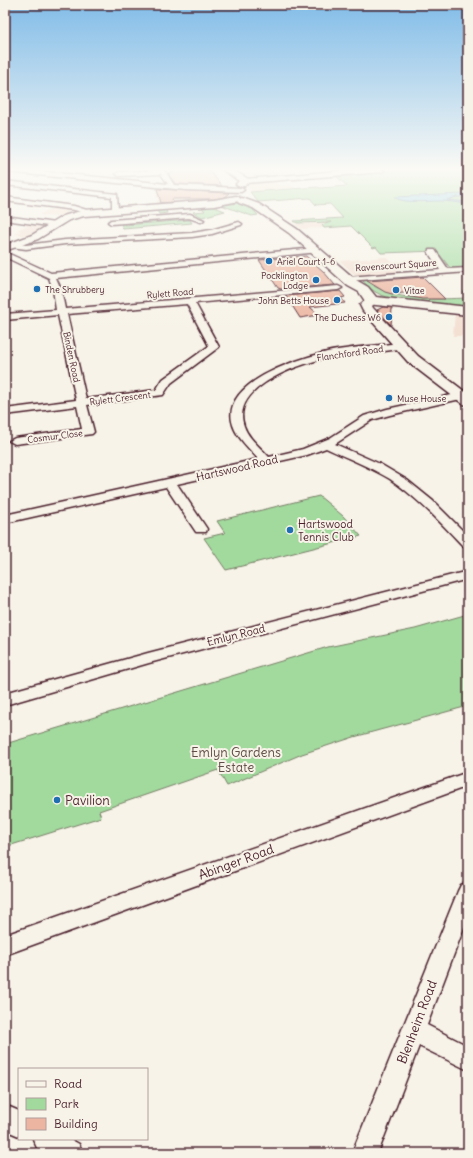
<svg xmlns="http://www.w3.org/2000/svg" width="473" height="1158" font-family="Delius,sans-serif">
<rect width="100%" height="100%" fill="#f7f3e8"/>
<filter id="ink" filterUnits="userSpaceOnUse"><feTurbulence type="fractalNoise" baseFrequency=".025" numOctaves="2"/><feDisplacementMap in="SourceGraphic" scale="8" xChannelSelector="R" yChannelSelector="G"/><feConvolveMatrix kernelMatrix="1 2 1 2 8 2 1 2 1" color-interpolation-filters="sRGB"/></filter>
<g filter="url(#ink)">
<path fill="#f4e0d3" d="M271,170h12l5,6 -44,1 -5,-4z
M275,180l4,5 11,-1 5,4 -45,4 -3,-8z
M213,191l24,1 -6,7 -73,7 -3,-14 52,6z
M54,207l24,3 -22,7 -17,-2z
M330,222h2l-10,4 2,2 -22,1 -8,-5z
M31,223l17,2 -20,11 -13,-2 6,-3 -4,-1z
M386,257l11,9h-4l8,7 -44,4 -17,-16z
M455,313l13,2v21h-15z"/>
<path fill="#a2da9e" stroke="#767c64" d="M395,170h73v99h-17l-14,-18 -56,2 -5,-6 -3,1 -22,-22 -27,2 -2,-3 9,-3 -34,1 -3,-2 49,-3 -13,-14 -14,1 -6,-7 -52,4 -8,-10 68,-5 2,1 27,-2 -10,-9 34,-3z
M240,203l9,3 9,9 -6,1 -31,-11z
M212,206l13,5 -23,6 -9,-5 12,-1 -3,-3 -36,2 1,3 -8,1 -3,-5z
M190,220l2,3 -69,6 -2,-6h3l1,2z
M388,278l2,2 -16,6c27,16 65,13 94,12l-5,-6h4l1,1v15c-24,-3 -61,-3 -84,-12 -9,-3 -16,-9 -22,-16z
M319,496l24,20 18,20 -135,34 -22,-32 21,-5 -8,-12z
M468,614v92l-114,31 -52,17 -75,32 -9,-16 -119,41 2,6 -96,30v-103l323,-97 87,-18z"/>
<path fill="#86c9e7" stroke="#6e859c" d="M464,194l4,1v2h-11l-10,3 21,2v2c-9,-1 -19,-3 -28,-3 -11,0 -38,3 -46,-4z"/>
<path fill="#ecb5a1" stroke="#4a1f2b" d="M173,170h36l13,16 -47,-2 -7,-11 6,-1z
M157,189l71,4 1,1 -4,3 -11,2h-42l1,3 -12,1z
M306,256l17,15 12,14 -54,4 -3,-1 -19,-28z
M423,277l22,22h-23l-15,-3 8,-4 -23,2 -7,-2 -18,-11z
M340,291l5,6 -4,1 4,5 -35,4 9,8 -19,3 -14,-22z
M383,307l9,1 -1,17 -14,-15z"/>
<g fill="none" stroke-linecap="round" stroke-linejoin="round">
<defs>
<path id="street" d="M5,170h22l141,14 -7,-10 -42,2 -3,-2 3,-2 44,-2 2,1 9,14 67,3 3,2 -3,2 -55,-2 -179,-18z
M5,181l112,13 1,16 -3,2 -3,-2v-13l-107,-12z
M5,197l69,9 19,6 -3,2 -16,-4 -69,-9z
M190,214l14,6 -3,2 -12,-4 -78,6 -3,-2 3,-2z
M5,216l50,7 3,2 -3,2 -50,-7z
M239,222l3,2 -1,1 -29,9 -20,3 -127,7 -39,5 -15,-2 -1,-2 4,-2 12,2 39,-5 127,-7 19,-3z
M316,248l4,2 -1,2 -263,26 5,11 4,20 273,-23 4,2 -4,2 -143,13 24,44 -48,36 -8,12 -76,10 7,27 -2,2 -77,10 -6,-3 6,-3 67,-9 -5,-23 -72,9v-6l71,-9 -18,-85 -53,5v-6l51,-4 -3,-21 -4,-11 -44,-21v-5l46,21zM187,304l22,42 -46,33 -7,11 -70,9 -19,-85z
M429,250h6l13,19 20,-1v4l-121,9 -4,-2 4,-2 93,-7 -12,-18z
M400,343l5,3 -2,2c-21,5 -45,4 -67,8 -29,5 -107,29 -92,70 4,12 16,21 25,31l34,-8 27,-11 34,-22 23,-7 74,-16 4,1 1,2 -1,2 -75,17 -18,5 -37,24 45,20 27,16 26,21 35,35v11l-5,-1c-23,-24 -45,-48 -73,-67 -20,-12 -43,-21 -64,-31l-19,7 -130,29 30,45 -1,3h-10l-30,-45 -161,36v-8l253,-56c-8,-10 -21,-21 -25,-34 -14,-42 64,-66 94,-73 24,-5 49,-6 73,-9z
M468,571v8l-319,84 -144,42v-12l143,-40z
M468,772v14l-463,169v-20z
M468,882v35l-41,108 41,21v24l-49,-24 -41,107h-26l106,-262 3,-6z
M5,1105l14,6v25l-14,-6z
M33,1139h37l9,5 4,9h-37l-9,-5z"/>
<path id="secondary" d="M349,170h36l-4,2 -136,11 -4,-2 4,-2z
M236,196l3,1 1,2 -1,2 -25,5 -130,10 -15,4 -31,19 -33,12v-6l27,-10 31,-19 21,-6 130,-10z
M371,298l4,1 2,2 -5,5 1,2 45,48 50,38v11l-5,-1 -55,-42 -45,-51 -3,-6 7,-6z"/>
<path id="primary" d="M223,170h10l17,10 -6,6h-6l-2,-2 3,-3z
M242,198l17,6 38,25 59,51 12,7 8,10 92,10v8l-101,-11 -8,-12 -11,-6 -59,-53 -36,-25 -14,-5 -2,-2 2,-2z"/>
</defs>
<use href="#street" stroke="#4a1f2b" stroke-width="3"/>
<use href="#secondary" stroke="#4a1f2b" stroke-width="3"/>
<use href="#primary" stroke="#4a1f2b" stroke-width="3"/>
<use href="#street" fill="#f7f3e8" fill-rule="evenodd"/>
<use href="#secondary" fill="#f7f3e8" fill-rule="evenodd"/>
<use href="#primary" fill="#f7f3e8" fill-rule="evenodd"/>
</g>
</g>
<linearGradient id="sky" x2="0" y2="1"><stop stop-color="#81bce8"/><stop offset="0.51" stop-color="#fbfaf5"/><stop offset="1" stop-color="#fbfaf5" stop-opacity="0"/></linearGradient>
<rect width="473" height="332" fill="url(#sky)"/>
<g fill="#1f6fb2" stroke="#f7f3e8" stroke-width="1.5">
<circle cx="269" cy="261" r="4"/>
<circle cx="316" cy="280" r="4"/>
<circle cx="37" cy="289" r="4"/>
<circle cx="396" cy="290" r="4"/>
<circle cx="337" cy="300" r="4"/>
<circle cx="389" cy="317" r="4"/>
<circle cx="389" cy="398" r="4"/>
<circle cx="290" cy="530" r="4"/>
<circle cx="57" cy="800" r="4"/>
</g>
<g text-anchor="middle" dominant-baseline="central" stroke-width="4" stroke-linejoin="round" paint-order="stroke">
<g font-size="9" fill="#4a1f2b" stroke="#f7f3e8" text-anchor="start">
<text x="277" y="261">Ariel Court 1-6</text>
<text x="308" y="275" text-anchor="end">Pocklington<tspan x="308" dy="10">Lodge</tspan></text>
<text x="45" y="289">The Shrubbery</text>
<text x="404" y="290">Vitae</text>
<text x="329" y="300" text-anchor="end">John Betts House</text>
<text x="381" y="317" text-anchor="end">The Duchess W6</text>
<text x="397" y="398">Muse House</text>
</g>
<g font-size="9" fill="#4a1f2b" stroke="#f7f3e8">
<text transform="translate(396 265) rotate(-4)">Ravenscourt Square</text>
<text transform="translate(170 293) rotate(-5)">Rylett Road</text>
<text transform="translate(350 353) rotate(-8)">Flanchford Road</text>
<text transform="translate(72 357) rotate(78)">Binden Road</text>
<text transform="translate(120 398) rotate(-7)">Rylett Crescent</text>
<text transform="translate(55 436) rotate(-7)">Cosmur Close</text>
</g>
<g font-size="11" fill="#4a1f2b" stroke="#f7f3e8">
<text transform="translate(237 468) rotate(-13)">Hartswood Road</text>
<text transform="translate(236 635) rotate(-14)">Emlyn Road</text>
</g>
<g font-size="11" fill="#4a1f2b" stroke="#f7f3e8" text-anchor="start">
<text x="298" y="524">Hartswood<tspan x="298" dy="13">Tennis Club</tspan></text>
</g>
<g font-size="13" fill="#604e48" stroke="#f7f3e8">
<text x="236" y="752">Emlyn Gardens<tspan x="236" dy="15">Estate</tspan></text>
</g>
<g font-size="13" fill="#4a1f2b" stroke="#f7f3e8" text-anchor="start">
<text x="65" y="800">Pavilion</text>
</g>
<g font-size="13" fill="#4a1f2b" stroke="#f7f3e8">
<text transform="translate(236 862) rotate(-20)">Abinger Road</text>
<text transform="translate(417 1022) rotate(-69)">Blenheim Road</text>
</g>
</g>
<rect width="473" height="1158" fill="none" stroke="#f7f3e8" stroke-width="20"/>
<rect x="10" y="10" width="453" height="1138" fill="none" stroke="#4a1f2b" stroke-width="1.5" filter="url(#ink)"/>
<rect x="18" y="1068" width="130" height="72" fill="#f7f3e8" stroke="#b29e9c"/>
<rect x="26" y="1081" width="20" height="6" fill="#f7f3e8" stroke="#b29e9c"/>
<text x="54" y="1088" font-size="12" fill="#4a1f2b">Road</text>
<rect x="26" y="1098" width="20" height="12" fill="#a2da9e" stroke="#b29e9c"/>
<text x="54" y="1108" font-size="12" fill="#4a1f2b">Park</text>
<rect x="26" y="1118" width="20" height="12" fill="#ecb5a1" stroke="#b29e9c"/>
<text x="54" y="1128" font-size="12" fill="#4a1f2b">Building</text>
</svg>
